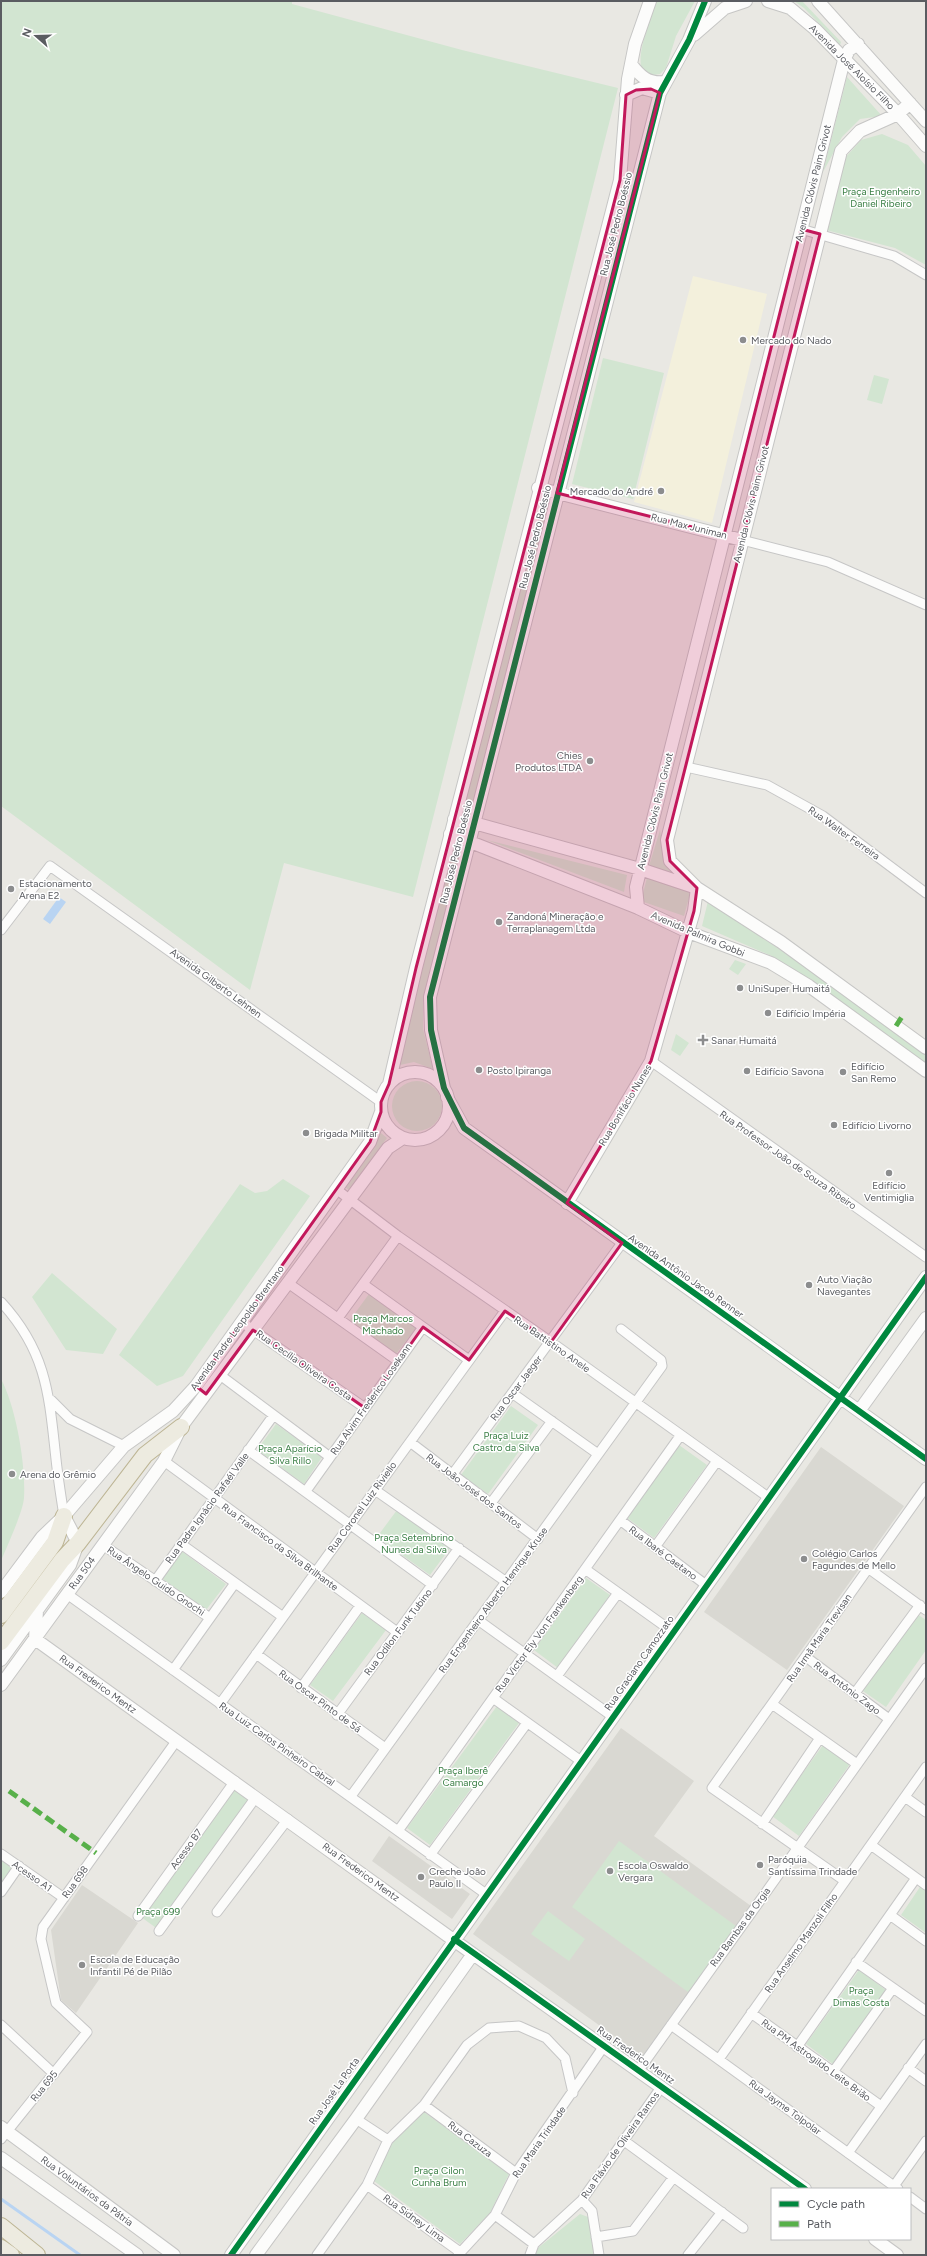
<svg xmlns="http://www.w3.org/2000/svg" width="927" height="2256" font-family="Figtree,sans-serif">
<rect width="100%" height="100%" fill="#e9e8e3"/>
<path fill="#f3f0dc" d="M693,276l74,18 -55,229 -78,-21z"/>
<path fill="#d9d8d2" d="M821,1447l83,59 -117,164 -83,-58z
M621,1728l73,53 -40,55 97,70 -108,151 -170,-123z
M389,1836l81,58 -18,25 -80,-58z
M82,1885l56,38 -62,90 -15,-13 -10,-70z"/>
<path fill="#d2e5d1" d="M1,1h291v3l170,46 156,38 -205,809 -129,-34 -34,127 -249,-184z
M656,1h39l-19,35 -10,32 -6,6 -7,1c-4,-1 -11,-4 -12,-9 -3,-17 10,-48 15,-65z
M794,1h8l39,41 -1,3 -36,-37z
M847,77l35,39 -22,3 -18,18 -19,35z
M882,134l26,11 18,21v99l-31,-17 -69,-18 19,-72 16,-18z
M603,358l61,15 -31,126 -61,-15z
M874,375l15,4 -7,25 -15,-4z
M538,503l10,2 -125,497v27l10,40 -19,-7 -19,4z
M660,830l5,29 9,14 -25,-7z
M487,840l140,35 -3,17z
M647,878l37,10 6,6 -6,22 -43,-15z
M708,901l90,61 128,93v9l-117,-85 -35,-22 -72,-31z
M735,960l11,4 -8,11 -9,-6z
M676,1034l13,9 -9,13 -9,-6z
M392 1106a25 25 0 1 1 50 0a25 25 0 1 1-50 0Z
M381,1133l6,5 -38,52 -7,-5z
M283,1179l27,17 -127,180 -26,10 -38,-31 121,-171 15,9 12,-2z
M52,1273l65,56 -14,25 -37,-4 -34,-53z
M369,1294l47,34 -20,26 -46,-34z
M1,1379c15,28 25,86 23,119 -1,14 -17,48 -23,63z
M511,1406l27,19 -50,69 -27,-19z
M276,1424l46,33 -18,27 -47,-34z
M679,1445l28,20 -53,73 -28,-21z
M397,1510l53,38 -20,27 -53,-38z
M180,1550l46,34 -20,26 -46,-33z
M586,1578l24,17 -52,73 -24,-18z
M914,1612l12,8v30l-40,57 -26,-18z
M362,1613l24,17 -53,71 -23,-16z
M497,1706l22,17 -89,122 -23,-17z
M823,1745l27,19 -51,72 -27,-20z
M233,1786l18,13 -92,131 -18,-13z
M619,1841l117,85 -48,66 -116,-85z
M1,1860l12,9 -12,17z
M920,1887l6,4v42l-25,-18z
M548,1911l37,28 -16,22 -38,-27z
M859,1970l27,20 -53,74 -27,-20z
M424,2112l85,62 -19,39 -30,31 -86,-63 18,-38z
M580,2214l8,3 6,38h-59l3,-7z"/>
<path fill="#b9d4f2" d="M59,897l7,5 -16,22 -7,-5z"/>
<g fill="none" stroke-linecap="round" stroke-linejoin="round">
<path stroke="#b9d4f2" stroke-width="3" d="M1,2199l79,56"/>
<defs>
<path id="street" d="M801,229l93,27 32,19
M742,540l86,22 98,43
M686,767l81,18 56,31 103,77
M1,930l49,-64 331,236
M651,1061l275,196
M336,1189l62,47 153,106 217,155
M288,1283l110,78
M363,1284l106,76
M1,1302c46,50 48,93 55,157 2,19 5,38 8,57
M338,1318l60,-82
M243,1323l122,85
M220,1375l110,82
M512,1393l86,61
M51,1400l19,19 54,27
M410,1442l128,97
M248,1450l185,135
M164,1461l233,171
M452,1475l170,-232
M375,1490l130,91
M306,1491l117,-164
M491,1503l61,-82
M620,1520l86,65
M181,1544l102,73
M103,1545l107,73
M655,1547l62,-86
M868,1568l58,42
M585,1569l88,63
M155,1581l118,-165
M67,1594l419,300
M478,1620l134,96
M256,1654l129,94
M806,1657l83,62
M173,1670l62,-87
M557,1676l61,-83
M301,1688l59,-82
M855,1693l65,-88
M493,1698l88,63
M220,1704l285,-393
M772,1704l85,60
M337,1715l122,-167
M351,1796l311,-430 -1,-6 -40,-31
M905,1797l21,15
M762,1824l58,-86
M398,1831l282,-395
M871,1845l55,40
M1,1854l63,44
M430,1855l97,-132
M845,1881l-133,-93 214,-301
M1,1892l18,-26
M217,1912l71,-93
M890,1915l36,26
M138,1916l97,-135
M159,1931l97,-134
M856,1962l70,49
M751,2013l130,93
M1,2025l53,49
M671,2025l227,164
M797,2047l119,-169
M719,2059l207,-292
M908,2068l18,13
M639,2070l287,-402
M833,2072l60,-84
M424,2105l92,68
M356,2119l32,21
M1,2139l86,-107 -31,-29 -15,-64 2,-12 134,-187
M623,2140l120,88
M848,2153l78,-109
M367,2185l93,67
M894,2186l32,-45
M910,2197l16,12
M582,2200l10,11 7,44
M495,2215l39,29
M596,2237l37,-6 40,-53
M317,2255l50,-70 21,-45 36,-35 43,-60 22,-17 30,-2 27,12 19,20 8,35
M458,2255l37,-40 21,-42 88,-127
M530,2255l4,-11 48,-44 80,-114
M688,2255l34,-43"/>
<path id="secondary" d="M768,1l22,7 25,21 83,85 28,32
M818,1l108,120
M694,35l31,-27 21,-7
M631,64c9,12 17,20 34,18
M626,95l16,-7 18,5
M538,488l204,52
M454,819l20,4 166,46 57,19 84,54 145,106
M450,834l188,74 50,24 83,31 38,23 117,85
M697,888l-27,-27 -3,-21 174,-689 19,-20 38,-17 12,-11
M638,908l-2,-21 208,-827 5,-10 9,-6
M381 1106a34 34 0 1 1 68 0a34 34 0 1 1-68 0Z
M389,1084l27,-116 204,-788 8,-101 7,-35 15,-43
M444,1088l-13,-58 -1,-33 230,-904 29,-53 16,-39
M447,1097l17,31 462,331
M567,1203l84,-142 43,-150 3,-23
M859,1411l67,-93
M1,1592l41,-55 22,-21 60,-70 49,-35 23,-25 174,-244 11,-30
M37,1611l-2,28 438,315 332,235
M1,1660l69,-95 8,-22 -14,-27
M1,1685l163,-224 17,-34 207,-279 15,-10
M1,2127l173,128
M1,2158l136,97
M875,2239l22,16
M231,2255l695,-978
M256,2255l100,-136 117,-165"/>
<path id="highway" d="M1,1615l54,-73 9,-26
M1,1642l61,-82 16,-17 67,-88 36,-28
M1,2226l36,29
M1,2248l10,7"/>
</defs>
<use href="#street" stroke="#c6c6c6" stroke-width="11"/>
<use href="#secondary" stroke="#c6c6c5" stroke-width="14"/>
<use href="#highway" stroke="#bdb594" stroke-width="18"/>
<use href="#street" stroke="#fcfcfb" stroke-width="9"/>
<use href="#secondary" stroke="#fcfcfb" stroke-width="12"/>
<use href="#highway" stroke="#edebe0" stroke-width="16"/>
<path stroke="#58b04a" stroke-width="5" stroke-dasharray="10 5" stroke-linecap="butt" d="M896,1026l7,-11
M9,1791l87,62"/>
<defs>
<path id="cycleway" d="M705,1l-16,39 -29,53 -230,904 1,33 13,58 20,40 462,331
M454,1939l351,250
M231,2255l695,-978"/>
</defs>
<use href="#cycleway" stroke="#fff" stroke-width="8"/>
<use href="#cycleway" stroke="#00873e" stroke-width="6"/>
</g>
<path fill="#c2185b" fill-opacity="0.2" stroke="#c2185b" stroke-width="3" stroke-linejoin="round" d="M651,89l9,4 -103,400 167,42 77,-306 19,5 -153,606 3,21 27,27 -3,23 -43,150 -84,142 55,40 -71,99 -46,-31 -36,49 -46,-33 -58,81 -112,-78 -47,64 -10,-8 174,-244 11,-30v-10l8,-18 27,-116 204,-788 6,-85 10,-5z"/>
<g fill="#8c8d8e" stroke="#fff" stroke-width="1.5">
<circle cx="743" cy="340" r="4"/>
<circle cx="661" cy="491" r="4"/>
<circle cx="590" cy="761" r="4"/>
<circle cx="11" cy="889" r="4"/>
<circle cx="499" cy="922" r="4"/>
<circle cx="740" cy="988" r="4"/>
<circle cx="768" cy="1013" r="4"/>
<path d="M701 1034h4v4h4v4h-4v4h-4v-4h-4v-4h4z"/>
<circle cx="479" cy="1070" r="4"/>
<circle cx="747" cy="1071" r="4"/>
<circle cx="843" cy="1072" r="4"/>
<circle cx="834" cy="1125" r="4"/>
<circle cx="306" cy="1133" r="4"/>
<circle cx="889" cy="1173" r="4"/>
<circle cx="809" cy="1285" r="4"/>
<circle cx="12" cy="1474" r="4"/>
<circle cx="804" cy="1559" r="4"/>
<circle cx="760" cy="1865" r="4"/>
<circle cx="610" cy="1871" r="4"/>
<circle cx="421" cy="1877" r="4"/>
<circle cx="82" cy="1965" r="4"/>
</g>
<g text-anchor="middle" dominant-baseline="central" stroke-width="3" stroke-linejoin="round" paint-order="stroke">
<g font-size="10" fill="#5a5c61" stroke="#fff">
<text transform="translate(852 67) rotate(45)">Avenida José Aloísio Filho</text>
<text transform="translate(813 183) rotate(-76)">Avenida Clóvis Paim Grivot</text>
<text transform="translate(616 224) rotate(-76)">Rua José Pedro Boéssio</text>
<text transform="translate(751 504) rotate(-76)">Avenida Clóvis Paim Grivot</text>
<text transform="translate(689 526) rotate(14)">Rua Max Juniman</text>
<text transform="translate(535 537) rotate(-76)">Rua José Pedro Boéssio</text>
<text transform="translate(655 811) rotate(-76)">Avenida Clóvis Paim Grivot</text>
<text transform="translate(844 833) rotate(35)">Rua Walter Ferreira</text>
<text transform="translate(456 852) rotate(-76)">Rua José Pedro Boéssio</text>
<text transform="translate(698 934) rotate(23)">Avenida Palmira Gobbi</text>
<text transform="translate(216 983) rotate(36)">Avenida Gilberto Lehnen</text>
<text transform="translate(625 1105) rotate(-59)">Rua Bonifácio Nunes</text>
<text transform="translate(788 1160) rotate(35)">Rua Professor João de Souza Ribeiro</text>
<text transform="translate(686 1276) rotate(35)">Avenida Antônio Jacob Renner</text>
<text transform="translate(237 1328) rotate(-54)">Avenida Padre Leopoldo Brentano</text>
<text transform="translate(552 1344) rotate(35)">Rua Battistino Anele</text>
<text transform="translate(304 1365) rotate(35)">Rua Cecília Oliveira Costa</text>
<text transform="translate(516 1388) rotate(-53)">Rua Oscar Jaeger</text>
<text transform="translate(371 1399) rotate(-55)">Rua Alvim Frederico Losekann</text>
<text transform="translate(474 1491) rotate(37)">Rua João José dos Santos</text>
<text transform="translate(362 1507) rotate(-54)">Rua Coronel Luiz Riviello</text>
<text transform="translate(207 1508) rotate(-54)">Rua Padre Ignácio Rafaél Valle</text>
<text transform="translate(280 1547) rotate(36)">Rua Francisco da Silva Brilhante</text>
<text transform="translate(663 1553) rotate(37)">Rua Ibaré Caetano</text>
<text transform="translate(82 1573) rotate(-54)">Rua 504</text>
<text transform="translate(156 1581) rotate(34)">Rua Ângelo Guido Gnochi</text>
<text transform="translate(493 1600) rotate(-54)">Rua Engenheiro Alberto Henrique Kruse</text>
<text transform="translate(398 1632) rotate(-53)">Rua Odilon Funk Tubino</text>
<text transform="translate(539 1634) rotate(-54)">Rua Victor Ely Von Frankenberg</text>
<text transform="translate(819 1638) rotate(-55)">Rua Irmã Maria Trevisan</text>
<text transform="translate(639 1663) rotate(-55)">Rua Graciano Camozzato</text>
<text transform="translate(98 1684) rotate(36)">Rua Frederico Mentz</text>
<text transform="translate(847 1688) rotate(37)">Rua Antônio Zago</text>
<text transform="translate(320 1701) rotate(36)">Rua Oscar Pinto de Sá</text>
<text transform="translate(277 1744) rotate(35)">Rua Luiz Carlos Pinheiro Cabral</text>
<text transform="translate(186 1849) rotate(-54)">Acesso B7</text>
<text transform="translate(361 1872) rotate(36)">Rua Frederico Mentz</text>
<text transform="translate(32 1876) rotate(35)">Acesso A1</text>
<text transform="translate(75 1882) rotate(-54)">Rua 698</text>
<text transform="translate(740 1927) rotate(-54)">Rua Bambas da Orgia</text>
<text transform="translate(801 1943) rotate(-55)">Rua Anselmo Manzoli Filho</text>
<text transform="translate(636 2055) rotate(35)">Rua Frederico Mentz</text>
<text transform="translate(816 2060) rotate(36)">Rua PM Astrogildo Leite Brião</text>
<text transform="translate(44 2086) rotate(-51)">Rua 695</text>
<text transform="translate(334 2091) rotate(-55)">Rua José La Porta</text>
<text transform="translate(785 2107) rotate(36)">Rua Jayme Tolpolar</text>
<text transform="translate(470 2139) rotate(37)">Rua Cazuza</text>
<text transform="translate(539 2142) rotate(-55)">Rua Maria Trindade</text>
<text transform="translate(620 2145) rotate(-55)">Rua Flávio de Oliveira Ramos</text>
<text transform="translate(87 2191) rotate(36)">Rua Voluntários da Pátria</text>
<text transform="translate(414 2218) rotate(36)">Rua Sidney Lima</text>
</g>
<g font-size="10" fill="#3a7f45" stroke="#fff">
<text x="881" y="191">Praça Engenheiro<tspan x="881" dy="12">Daniel Ribeiro</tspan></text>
<text x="383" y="1318">Praça Marcos<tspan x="383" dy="12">Machado</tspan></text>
<text x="506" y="1435">Praça Luiz<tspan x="506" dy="12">Castro da Silva</tspan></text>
<text x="290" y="1448">Praça Aparício<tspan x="290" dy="12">Silva Rillo</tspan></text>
<text x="414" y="1537">Praça Setembrino<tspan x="414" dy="12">Nunes da Silva</tspan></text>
<text x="463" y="1770">Praça Iberê<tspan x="463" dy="12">Camargo</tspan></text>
<text x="158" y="1911">Praça 699</text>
<text x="861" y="1990">Praça<tspan x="861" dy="12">Dimas Costa</tspan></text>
<text x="439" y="2170">Praça Cilon<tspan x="439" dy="12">Cunha Brum</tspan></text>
</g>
<g font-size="10" fill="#5a5c61" stroke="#fff" text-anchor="start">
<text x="751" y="340">Mercado do Nado</text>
<text x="653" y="491" text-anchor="end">Mercado do André</text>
<text x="582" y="755" text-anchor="end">Chies<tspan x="582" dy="12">Produtos LTDA</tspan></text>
<text x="19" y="883">Estacionamento<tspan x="19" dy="12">Arena E2</tspan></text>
<text x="507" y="916">Zandoná Mineração e<tspan x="507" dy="12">Terraplanagem Ltda</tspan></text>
<text x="748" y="988">UniSuper Humaitá</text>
<text x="776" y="1013">Edifício Impéria</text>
<text x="711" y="1040">Sanar Humaitá</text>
<text x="851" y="1066">Edifício<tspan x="851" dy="12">San Remo</tspan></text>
<text x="487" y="1070">Posto Ipiranga</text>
<text x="755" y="1071">Edifício Savona</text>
<text x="842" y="1125">Edifício Livorno</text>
<text x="314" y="1133">Brigada Militar</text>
<text x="889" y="1185" text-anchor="middle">Edifício<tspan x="889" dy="12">Ventimiglia</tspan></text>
<text x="817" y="1279">Auto Viação<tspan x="817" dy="12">Navegantes</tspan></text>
<text x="20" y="1474">Arena do Grêmio</text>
<text x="812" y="1553">Colégio Carlos<tspan x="812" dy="12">Fagundes de Mello</tspan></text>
<text x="768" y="1859">Paróquia<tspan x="768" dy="12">Santíssima Trindade</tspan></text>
<text x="618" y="1865">Escola Oswaldo<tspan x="618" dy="12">Vergara</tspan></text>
<text x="429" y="1871">Creche João<tspan x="429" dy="12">Paulo II</tspan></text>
<text x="90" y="1959">Escola de Educação<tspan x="90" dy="12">Infantil Pé de Pilão</tspan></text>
</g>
</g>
<rect width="927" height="2256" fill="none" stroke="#5a5c61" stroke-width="4"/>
<rect x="771" y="2188" width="140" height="52" fill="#ffffff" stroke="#bdbec0"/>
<rect x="779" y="2201" width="20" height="6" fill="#00873e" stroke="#bdbec0"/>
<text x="807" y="2208" font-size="12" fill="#5a5c61">Cycle path</text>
<rect x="779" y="2221" width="20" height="6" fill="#58b04a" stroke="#bdbec0"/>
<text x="807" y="2228" font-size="12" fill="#5a5c61">Path</text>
<g transform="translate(36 36) rotate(290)" stroke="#ffffff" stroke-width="3" paint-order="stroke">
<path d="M0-3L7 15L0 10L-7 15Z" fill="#5a5c61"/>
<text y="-6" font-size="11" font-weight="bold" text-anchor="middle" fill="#5a5c61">N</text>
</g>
</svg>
